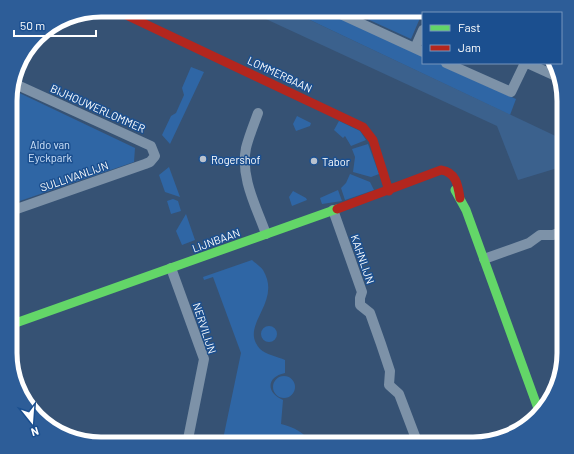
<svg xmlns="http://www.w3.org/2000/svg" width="574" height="454" font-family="Barlow,sans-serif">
<rect width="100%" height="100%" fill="#365274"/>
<path fill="#2f66a5" d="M423,11l-12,28 -59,-27z
M293,12h34l96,42v9h19l9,7 65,29 -6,16z
M191,67l13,5 -34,72 -8,-9 9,-19 5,-3 8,-18 -2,-7z
M11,89l124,59 -1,14 -123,42z
M297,116l14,7 -1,3 -14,5 -3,-7z
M339,121l21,10 6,9 -15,6 -6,-10 -2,2 -9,-8z
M368,144l11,30 -8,3 -18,-5 2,-15 -3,-8z
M169,167l11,30 -15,-5 -6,-17z
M350,174l20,8 4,8 -29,10 -4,-12 5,-5z
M338,190l4,11 -20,3 -2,-6z
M293,191l13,7 1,2 -15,6 -3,-9z
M173,199l5,2 3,10 -10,3 -4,-13z
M186,214l9,26 -13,5 -6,-14z
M252,260c3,3 9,7 11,10 20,33 -25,55 -3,79 5,5 18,8 25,11v13c-19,4 -19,20 -2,27l-2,24c12,3 24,8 30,20h-89l19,-91 -28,-76 -9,3 -1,-3z
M261 334a8 8 0 1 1 16 0a8 8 0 1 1-16 0Z
M273 387a11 11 0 1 1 22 0a11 11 0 1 1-22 0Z"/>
<path fill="#3b618d" d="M293,12l271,128v26l-46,14 -21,-54 -244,-113z"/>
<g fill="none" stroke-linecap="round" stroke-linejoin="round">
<path stroke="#7d92a8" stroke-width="10" d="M336,12l87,40
M430,13l1,-2
M415,48l8,-18
M446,63l65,29 14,-29
M527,63l33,15
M258,113c-4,11 -9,23 -12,35 -6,30 11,60 20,86
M333,210l29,82 -2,6v7l10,8 11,31 9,27 -1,14 10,9 19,50
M11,211l134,-47 5,-2 5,-6 -4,-10 -138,-63
M484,259l45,-16 11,-8h13l11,-4
M171,268l33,91 -17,85"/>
<path stroke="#63d668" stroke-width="9" d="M455,190l11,20 74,204
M10,325l327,-116"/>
<path stroke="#b3261e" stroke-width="9" d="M124,14l239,113 10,13 16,51
M337,209l104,-39c15,2 17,15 19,28"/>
</g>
<g fill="#b9c2ce" stroke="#1b4f8f" stroke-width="1.5">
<circle cx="203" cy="159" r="4"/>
<circle cx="314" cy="161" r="4"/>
</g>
<g text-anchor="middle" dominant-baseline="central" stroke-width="3" stroke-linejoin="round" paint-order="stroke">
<g font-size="11" fill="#fff" stroke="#1b4f8f">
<text transform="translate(280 74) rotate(25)">LOMMERBAAN</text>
<text transform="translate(98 108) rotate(24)">BIJHOUWERLOMMER</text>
<text transform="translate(74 176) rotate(-19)">SULLIVANLIJN</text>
<text transform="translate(216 240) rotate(-20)">LIJNBAAN</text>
<text transform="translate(363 259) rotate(71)">KAHNLIJN</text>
<text transform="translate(205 328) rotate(72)">NERVILIJN</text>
</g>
<g font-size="11" fill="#cfe3fa" stroke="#1b4f8f">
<text x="50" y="144">Aldo van<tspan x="50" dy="13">Eyckpark</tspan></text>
</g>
<g font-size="11" fill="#fff" stroke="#1b4f8f" text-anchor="start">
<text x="211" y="159">Rogershof</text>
<text x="322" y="161">Tabor</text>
</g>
</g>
<path d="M0 0H574V454H0ZM101 17H473A84 84 0 0 1 557 101V353A84 84 0 0 1 473 437H101A84 84 0 0 1 17 353V101A84 84 0 0 1 101 17Z" fill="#2d5d98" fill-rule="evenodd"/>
<path fill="none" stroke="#fff" stroke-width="5" d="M101 17H473A84 84 0 0 1 557 101V353A84 84 0 0 1 473 437H101A84 84 0 0 1 17 353V101A84 84 0 0 1 101 17Z"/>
<rect x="422" y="12" width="140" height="52" fill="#1b4f8f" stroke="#7695bc"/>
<rect x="430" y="25" width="20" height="6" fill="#63d668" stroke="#7695bc"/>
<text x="458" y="32" font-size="12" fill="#ffffff">Fast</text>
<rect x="430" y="45" width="20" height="6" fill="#b3261e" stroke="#7695bc"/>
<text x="458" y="52" font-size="12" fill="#ffffff">Jam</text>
<g transform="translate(32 422) rotate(163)" stroke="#1b4f8f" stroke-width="3" paint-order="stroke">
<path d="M0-3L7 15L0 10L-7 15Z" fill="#ffffff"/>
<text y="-6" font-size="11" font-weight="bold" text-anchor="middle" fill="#ffffff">N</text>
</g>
<path d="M14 30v6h82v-6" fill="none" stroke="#ffffff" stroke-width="2"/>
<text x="20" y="30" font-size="12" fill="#ffffff" stroke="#1b4f8f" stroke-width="3" paint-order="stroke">50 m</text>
</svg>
